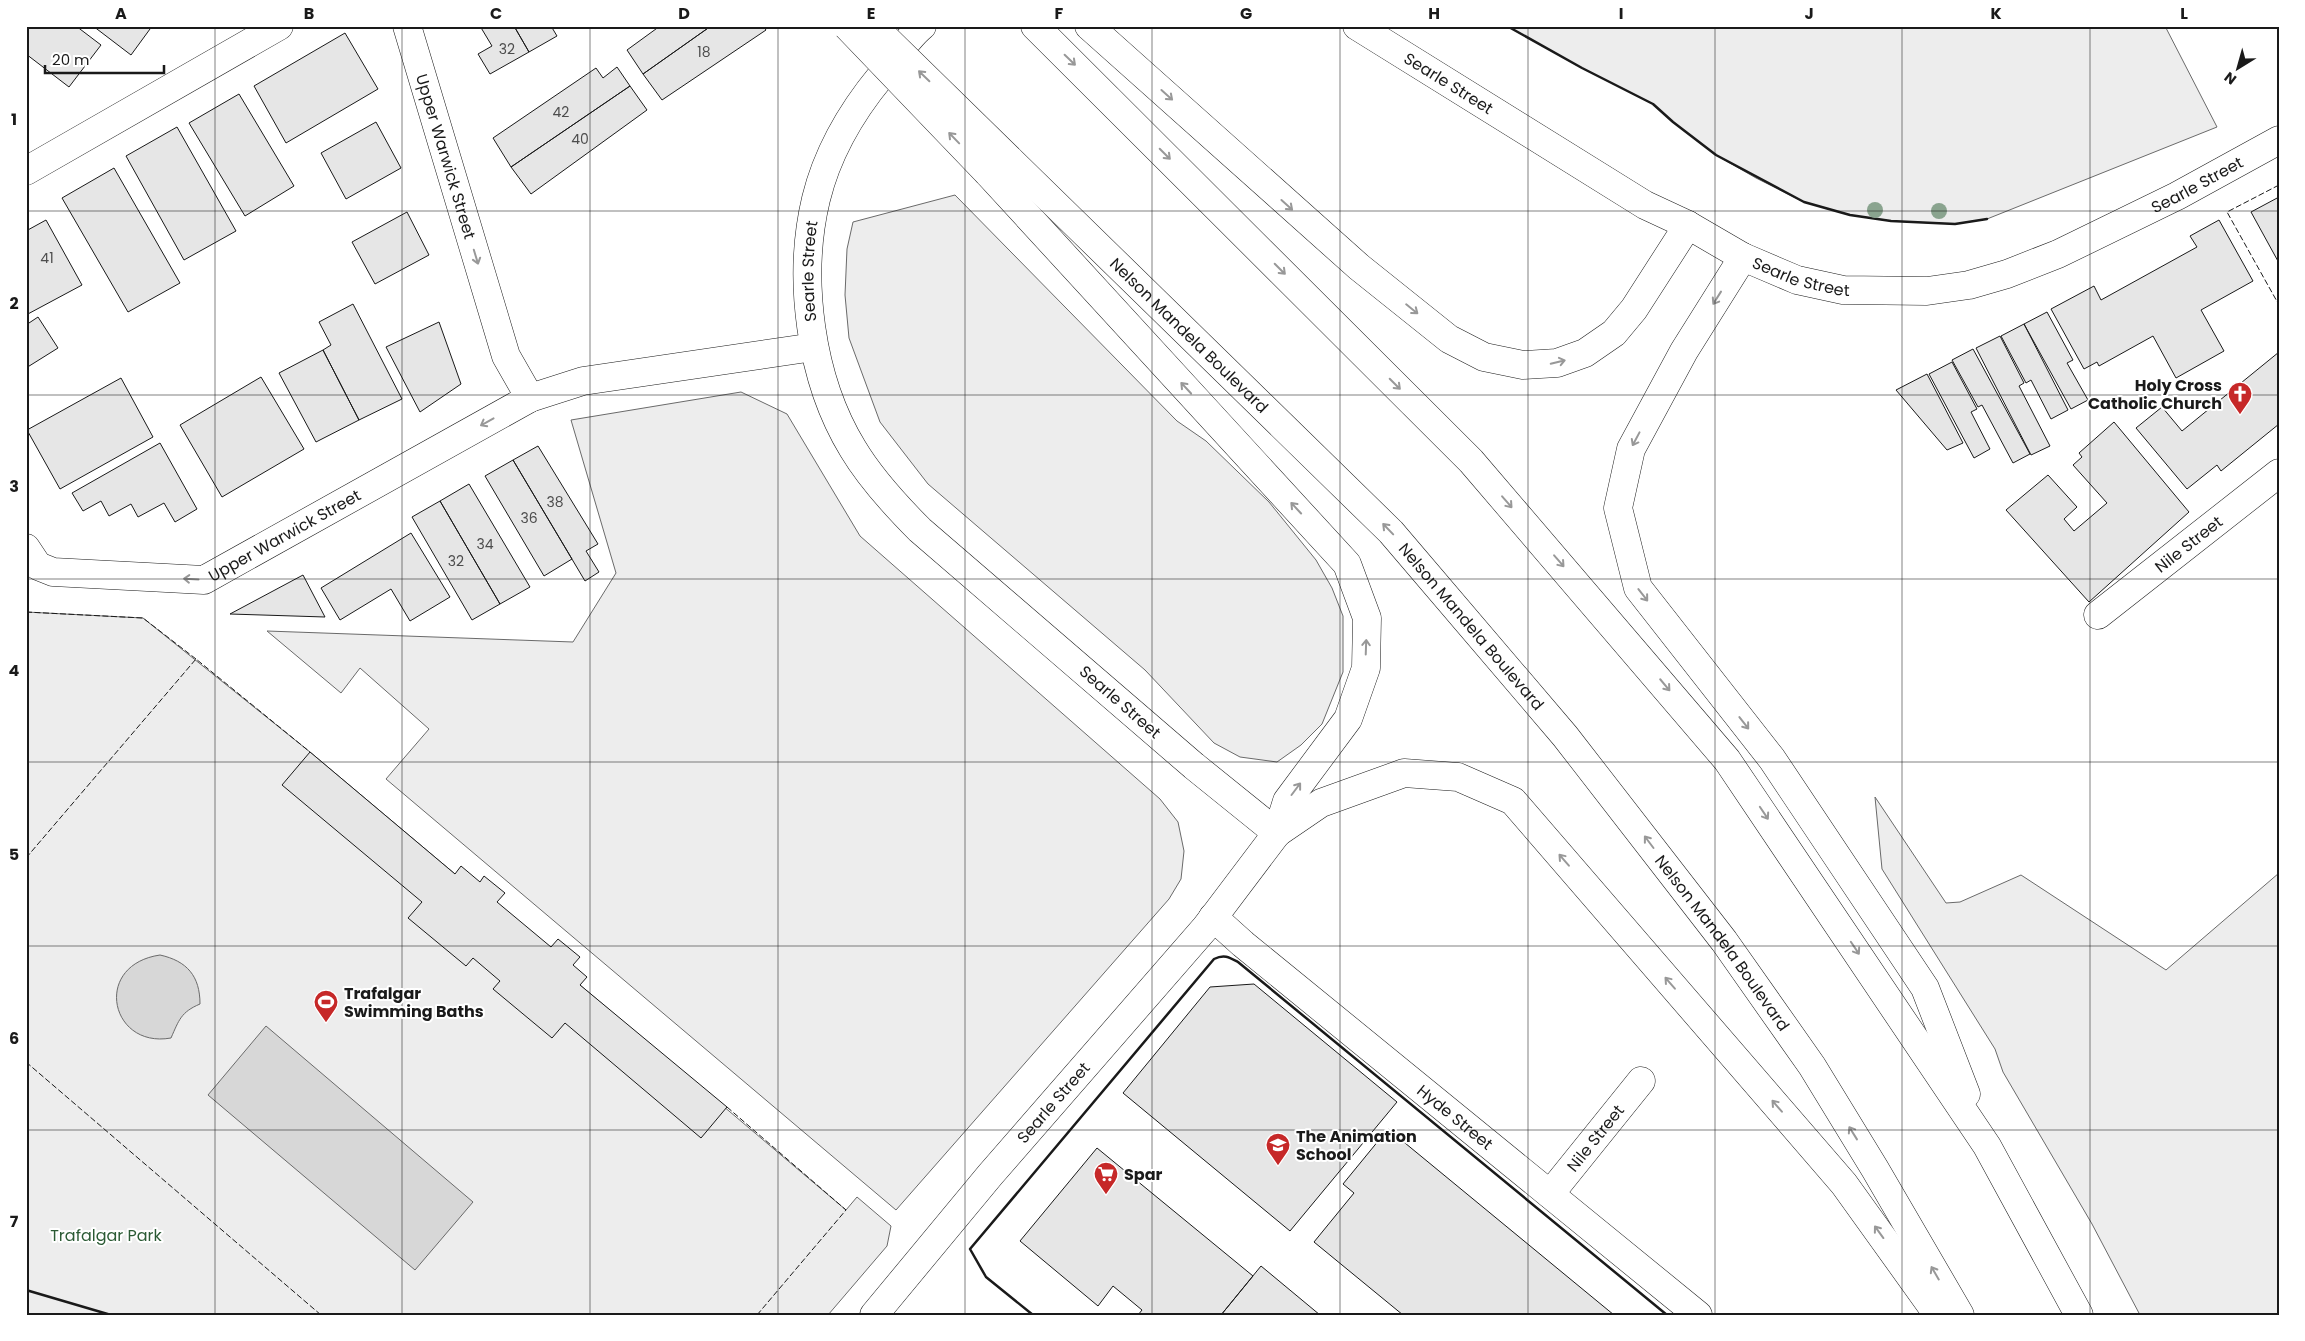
<svg xmlns="http://www.w3.org/2000/svg" width="2305" height="1341" font-family="Poppins,sans-serif">
<rect width="100%" height="100%" fill="#fff"/>
<path fill="#ededed" stroke="#6a6a6a" d="M1507,26h658l52,101 -230,92 -32,5 -64,-3 -41,-6 -46,-13 -48,-24 -40,-23 -43,-33 -20,-18 -71,-36z
M955,195l222,226 29,20 63,61 47,58 16,28 11,28v56l-21,52 -21,21 -24,17 -37,-5 -26,-14 -69,-73 -217,-186 -48,-62 -31,-84 -4,-43 2,-46 6,-27z
M741,392l46,22 73,122 300,263 18,23 6,29 -3,28 -12,20 -273,311 -510,-431 43,-50 -69,-61 -19,25 -74,-62 306,11 43,-69 -45,-153z
M26,612l117,6 167,134 145,122 125,111 266,225 11,-13 34,29 -4,20 -59,69h-802z
M1875,797l71,106 14,-1 61,-27 145,95 113,-97v442h-139l-48,-91 -89,-152 -8,-23 -113,-180z"/>
<path fill="#d7d7d7" stroke="#6a6a6a" d="M160,955c27,6 40,21 40,49 -19,8 -21,16 -29,34 -61,11 -79,-73 -11,-83z
M266,1026l207,176 -58,68 -207,-175z"/>
<path fill="#e6e6e6" stroke="#1a1a1a" d="M26,26h50l25,19 -32,42 -43,-33z
M93,26h53l4,3 -19,26z
M480,26h34l15,26 -39,22 -12,-20 14,-8z
M514,26h37l6,10 -28,16z
M660,26h51l-68,48 -16,-24z
M711,26h52l3,4 -104,70 -19,-26z
M345,33l33,56 -92,54 -32,-57z
M617,67l13,19 -119,81 -18,-29 103,-70 7,10z
M630,86l17,24 -116,84 -20,-27z
M239,94l55,92 -49,30 -56,-93z
M376,122l25,46 -55,31 -25,-46z
M177,127l59,104 -52,29 -58,-104z
M114,168l66,115 -52,29 -66,-114z
M2279,197v66l-28,-51z
M407,212l22,43 -54,29 -23,-42z
M46,220l36,65 -56,30v-84z
M2219,220l34,61 -52,29 23,41 -48,27 -23,-42 -54,30 -2,-4 -13,7 -33,-60 43,-23 7,14 96,-53 -7,-11z
M353,304l49,95 -43,21 -36,-70 8,-5 -12,-23z
M2047,312l26,48 -6,3 21,37 -17,9 -47,-85z
M38,317l20,31 -32,20v-43z
M439,322l22,62 -41,28 -34,-65z
M2024,324l44,86 -17,9 -20,-39 -5,3 -25,-47z
M2000,336l24,47 -5,3 31,60 -19,9 -55,-107z
M1973,349l57,105 -17,9 -31,-58 -4,2 -26,-47z
M323,350l36,70 -43,22 -37,-69z
M2279,352v72l-58,47 -4,-6 -30,24 -51,-61 26,-21 20,24z
M1952,362l25,47 -6,3 19,37 -16,9 -45,-84z
M1927,374l36,69 -16,7 -51,-60z
M261,377l43,72 -82,48 -42,-72z
M121,378l32,59 -93,52 -33,-59z
M2114,422l75,90 -100,90 -83,-92 42,-35 29,32 -13,12 10,12 33,-28 -34,-38 9,-8 -3,-4z
M160,443l37,66 -22,13 -11,-19 -26,14 -7,-13 -22,12 -8,-15 -18,10 -11,-18z
M538,446l60,98 -12,7 13,21 -14,9 -72,-121z
M513,460l59,99 -28,17 -59,-100z
M469,484l61,103 -30,17 -60,-103z
M440,501l60,103 -28,16 -60,-103z
M411,533l39,64 -40,24 -19,-32 -51,31 -19,-32z
M303,575l22,42 -95,-3z
M310,752l145,122 6,-8 19,16 4,-6 21,17 -8,9 54,45 7,-8 22,18 -7,8 14,12 -7,8 147,122 -26,31 -136,-115 -13,15 -59,-49 7,-8 -27,-23 -7,8 -58,-48 14,-16 -140,-117z
M1254,984l143,118 -107,129 -167,-138 87,-106z
M1388,1129l226,186h-211l-89,-73 40,-49 -11,-9z
M1097,1148l156,128 -32,39h-83l4,-5 -29,-24 -15,20 -78,-65z
M1261,1266l59,49h-99z"/>
<g fill="none" stroke-linecap="round" stroke-linejoin="round">
<defs>
<g id="minor">
<path id="s1" d="M407,26l99,330 24,42"/>
<path id="s2" d="M1357,26l288,179 43,20 55,32 54,23 46,10 84,1 42,-6 38,-11 51,-20 119,-58 102,-56"/>
<path d="M26,171l253,-145"/>
<path id="s3" d="M26,548l12,18 15,6 151,8 326,-182 53,-17 231,-34"/>
<path id="s4" d="M2098,615l181,-142"/>
<path id="s5" d="M1213,917l30,27 455,371"/>
<path id="s6" d="M1550,1194l91,-113"/>
<path id="s7" d="M874,1315l116,-140 216,-248 71,-94 -83,-67 -274,-236c-25,-25 -49,-51 -67,-81 -43,-70 -56,-171 -37,-250 11,-45 36,-88 65,-123 13,-16 25,-37 41,-50"/>
</g>
<g id="highway">
<path d="M1035,26l436,435 256,299 260,386 92,169"/>
<path d="M1089,26l270,241 90,72 35,18 39,8 34,-2 28,-10 29,-20 20,-24 54,-84"/>
<path id="s8" d="M1009,159l382,373 174,204 159,205 88,125 63,103 85,146"/>
<path d="M988,173l359,391 20,54 -1,50 -18,51 -61,82 -10,32"/>
<path d="M1743,257l-59,94 -53,98 -13,59 20,80 134,171 153,229 41,106"/>
<path d="M1277,833l44,-30 83,-30 54,4 55,24 331,383 94,131"/>
</g>
</defs>
<use href="#minor" stroke="#1a1a1a" stroke-width="29"/>
<use href="#highway" stroke="#1a1a1a" stroke-width="29"/>
<use href="#minor" stroke="#fff" stroke-width="28"/>
<use href="#highway" stroke="#fff" stroke-width="28"/>
<defs>
<path id="highway-bridge" d="M847,26l141,147
M873,26l136,133"/>
</defs>
<use href="#highway-bridge" stroke="#1a1a1a" stroke-width="29" stroke-linecap="butt"/>
<use href="#highway-bridge" stroke="#fff" stroke-width="28"/>
<path stroke="#1a1a1a" stroke-width="1" stroke-dasharray="6 2.5" stroke-linecap="butt" d="M2279,185l-52,27 52,93
M26,612l117,6 53,41
M26,858l170,-199 114,93
M26,1062l295,253
M727,1107l119,103 -89,105"/>
<path stroke="#1a1a1a" stroke-width="2.5" d="M1507,26l75,42 71,36 20,18 43,33 88,47 46,13 41,6 64,3 32,-5
M26,1290l85,25
M1033,1315l-47,-38 -16,-28 244,-290c10,-5 15,-2 24,3l429,353"/>
</g>
<g fill="#8aa48f">
<circle cx="1875" cy="210" r="8"/>
<circle cx="1939" cy="211" r="8"/>
</g>
<defs><path id="oneway-shaft" d="M-6 0H5M1.5-3L5.5 0L1.5 3" fill="none" stroke-width="1.6" stroke-linecap="round" stroke-linejoin="round" transform="scale(1.25)"/></defs>
<g stroke="#989898">
<use href="#oneway-shaft" transform="translate(1070 60) rotate(44)"/>
<use href="#oneway-shaft" transform="translate(924 76) rotate(-136)"/>
<use href="#oneway-shaft" transform="translate(1167 95) rotate(42)"/>
<use href="#oneway-shaft" transform="translate(954 138) rotate(-134)"/>
<use href="#oneway-shaft" transform="translate(1165 154) rotate(45)"/>
<use href="#oneway-shaft" transform="translate(1287 205) rotate(42)"/>
<use href="#oneway-shaft" transform="translate(476 257) rotate(73)"/>
<use href="#oneway-shaft" transform="translate(1280 269) rotate(45)"/>
<use href="#oneway-shaft" transform="translate(1717 298) rotate(122)"/>
<use href="#oneway-shaft" transform="translate(1412 309) rotate(39)"/>
<use href="#oneway-shaft" transform="translate(1558 362) rotate(-14)"/>
<use href="#oneway-shaft" transform="translate(1395 384) rotate(45)"/>
<use href="#oneway-shaft" transform="translate(1186 388) rotate(-133)"/>
<use href="#oneway-shaft" transform="translate(487 422) rotate(151)"/>
<use href="#oneway-shaft" transform="translate(1636 439) rotate(118)"/>
<use href="#oneway-shaft" transform="translate(1507 502) rotate(49)"/>
<use href="#oneway-shaft" transform="translate(1296 508) rotate(-133)"/>
<use href="#oneway-shaft" transform="translate(1388 529) rotate(-134)"/>
<use href="#oneway-shaft" transform="translate(1559 561) rotate(49)"/>
<use href="#oneway-shaft" transform="translate(191 579) rotate(-177)"/>
<use href="#oneway-shaft" transform="translate(1643 595) rotate(52)"/>
<use href="#oneway-shaft" transform="translate(1366 647) rotate(-88)"/>
<use href="#oneway-shaft" transform="translate(1665 685) rotate(50)"/>
<use href="#oneway-shaft" transform="translate(1744 723) rotate(52)"/>
<use href="#oneway-shaft" transform="translate(1296 789) rotate(-53)"/>
<use href="#oneway-shaft" transform="translate(1764 813) rotate(56)"/>
<use href="#oneway-shaft" transform="translate(1649 842) rotate(-127)"/>
<use href="#oneway-shaft" transform="translate(1564 860) rotate(-131)"/>
<use href="#oneway-shaft" transform="translate(1855 948) rotate(56)"/>
<use href="#oneway-shaft" transform="translate(1670 983) rotate(-131)"/>
<use href="#oneway-shaft" transform="translate(1777 1106) rotate(-131)"/>
<use href="#oneway-shaft" transform="translate(1853 1133) rotate(-122)"/>
<use href="#oneway-shaft" transform="translate(1879 1232) rotate(-126)"/>
<use href="#oneway-shaft" transform="translate(1935 1273) rotate(-120)"/>
</g>
<path fill="none" stroke="#1a1a1a" stroke-width="1" stroke-opacity="0.55" d="M215,26v1289M402,26v1289M590,26v1289M778,26v1289M965,26v1289M1152,26v1289M1340,26v1289M1528,26v1289M1715,26v1289M1902,26v1289M2090,26v1289M26,211h2253M26,395h2253M26,579h2253M26,762h2253M26,946h2253M26,1130h2253"/>
<defs>
<symbol id="church-pin" viewBox="-11 -11 22 30"><path d="M0 17L-7.5 6A9.5 9.5 0 1 1 7.5 6Z" fill="#c62828" stroke="#fff"/><path d="M-1.2-6h2.4v3.5h3.3v2.4h-3.3V6h-2.4V-.1h-3.3v-2.4h3.3Z" fill="#fff"/></symbol>
<symbol id="stadium-pin" viewBox="-11 -11 22 30"><path d="M0 17L-7.5 6A9.5 9.5 0 1 1 7.5 6Z" fill="#c62828" stroke="#fff"/><path d="M0-5a6.5 5 0 1 0 0 10a6.5 5 0 1 0 0-10ZM-3.5-1.8h7v3.6h-7Z" fill="#fff"/></symbol>
<symbol id="university-pin" viewBox="-11 -11 22 30"><path d="M0 17L-7.5 6A9.5 9.5 0 1 1 7.5 6Z" fill="#c62828" stroke="#fff"/><path d="M0-5L7-2L0 1L-7-2ZM-4 1L0 2.5L4 1V4Q0 6-4 4Z" fill="#fff"/></symbol>
<symbol id="supermarket-pin" viewBox="-11 -11 22 30"><path d="M0 17L-7.5 6A9.5 9.5 0 1 1 7.5 6Z" fill="#c62828" stroke="#fff"/><path d="M-6-5.5h2.5l.6 2H6L4.5 2H-2.5L-4.4-4H-6ZM-1.5 3.2a1.3 1.3 0 1 0 .1 0ZM3 3.2a1.3 1.3 0 1 0 .1 0Z" fill="#fff"/></symbol>
</defs>
<g fill-rule="evenodd">
<use href="#church-pin" x="2226" y="380" width="28" height="38"/>
<use href="#stadium-pin" x="312" y="988" width="28" height="38"/>
<use href="#university-pin" x="1264" y="1131" width="28" height="38"/>
<use href="#supermarket-pin" x="1092" y="1160" width="28" height="38"/>
</g>
<g text-anchor="middle" dominant-baseline="central" stroke-width="4" stroke-linejoin="round" paint-order="stroke">
<g font-size="14" fill="#4d4d4d">
<text x="507" y="49">32</text>
<text x="704" y="52">18</text>
<text x="561" y="112">42</text>
<text x="580" y="139">40</text>
<text x="47" y="258">41</text>
<text x="555" y="502">38</text>
<text x="529" y="518">36</text>
<text x="485" y="544">34</text>
<text x="456" y="561">32</text>
</g>
<g font-size="16" fill="#1a1a1a" stroke="#fff">
<text stroke="none"><textPath href="#s2" startOffset="108">Searle Street</textPath></text>
<text stroke="none"><textPath href="#s1" startOffset="136">Upper Warwick Street</textPath></text>
<text stroke="none"><textPath href="#s2" startOffset="932">Searle Street</textPath></text>
<text stroke="none"><textPath href="#s7" startOffset="1388">Searle Street</textPath></text>
<text stroke="none"><textPath href="#s2" startOffset="512">Searle Street</textPath></text>
<text stroke="none"><textPath href="#s8" startOffset="252">Nelson Mandela Boulevard</textPath></text>
<text stroke="none"><textPath href="#s3" startOffset="281">Upper Warwick Street</textPath></text>
<text stroke="none"><textPath href="#s4" startOffset="115">Nile Street</textPath></text>
<text stroke="none"><textPath href="#s8" startOffset="658">Nelson Mandela Boulevard</textPath></text>
<text transform="translate(1120 702) rotate(41)">Searle Street</text>
<text stroke="none"><textPath href="#s8" startOffset="1062">Nelson Mandela Boulevard</textPath></text>
<text stroke="none"><textPath href="#s7" startOffset="278">Searle Street</textPath></text>
<text stroke="none"><textPath href="#s5" startOffset="314">Hyde Street</textPath></text>
<text stroke="none"><textPath href="#s6" startOffset="72">Nile Street</textPath></text>
</g>
<g font-size="16" font-weight="bold" fill="#1a1a1a" stroke="#fff" text-anchor="start">
<text x="2222" y="385" text-anchor="end">Holy Cross<tspan x="2222" dy="18">Catholic Church</tspan></text>
<text x="344" y="993">Trafalgar<tspan x="344" dy="18">Swimming Baths</tspan></text>
<text x="1296" y="1136">The Animation<tspan x="1296" dy="18">School</tspan></text>
<text x="1124" y="1174">Spar</text>
</g>
<g font-size="16" fill="#2b5a34" stroke="#fff">
<text x="106" y="1235">Trafalgar Park</text>
</g>
</g>
<rect width="2305" height="1341" fill="none" stroke="#ffffff" stroke-width="55"/>
<g transform="translate(2238 68) rotate(217)" stroke="#ffffff" stroke-width="4" paint-order="stroke">
<path d="M0-4L9 19L0 12L-9 19Z" fill="#1a1a1a"/>
<text y="-8" font-size="14" font-weight="bold" text-anchor="middle" fill="#1a1a1a">N</text>
</g>
<path d="M45 65v8h119v-8" fill="none" stroke="#1a1a1a" stroke-width="2.5"/>
<text x="52" y="65" font-size="15" fill="#1a1a1a" stroke="#ffffff" stroke-width="4" paint-order="stroke">20 m</text>
<rect x="28" y="28" width="2250" height="1286" fill="none" stroke="#1a1a1a" stroke-width="2"/>
<g font-size="16" text-anchor="middle" font-weight="bold" fill="#1a1a1a">
<text x="121" y="19">A</text>
<text x="309" y="19">B</text>
<text x="496" y="19">C</text>
<text x="684" y="19">D</text>
<text x="871" y="19">E</text>
<text x="1059" y="19">F</text>
<text x="1246" y="19">G</text>
<text x="1434" y="19">H</text>
<text x="1621" y="19">I</text>
<text x="1809" y="19">J</text>
<text x="1996" y="19">K</text>
<text x="2184" y="19">L</text>
<text x="14" y="125">1</text>
<text x="14" y="309">2</text>
<text x="14" y="492">3</text>
<text x="14" y="676">4</text>
<text x="14" y="860">5</text>
<text x="14" y="1044">6</text>
<text x="14" y="1227">7</text>
</g>
</svg>
